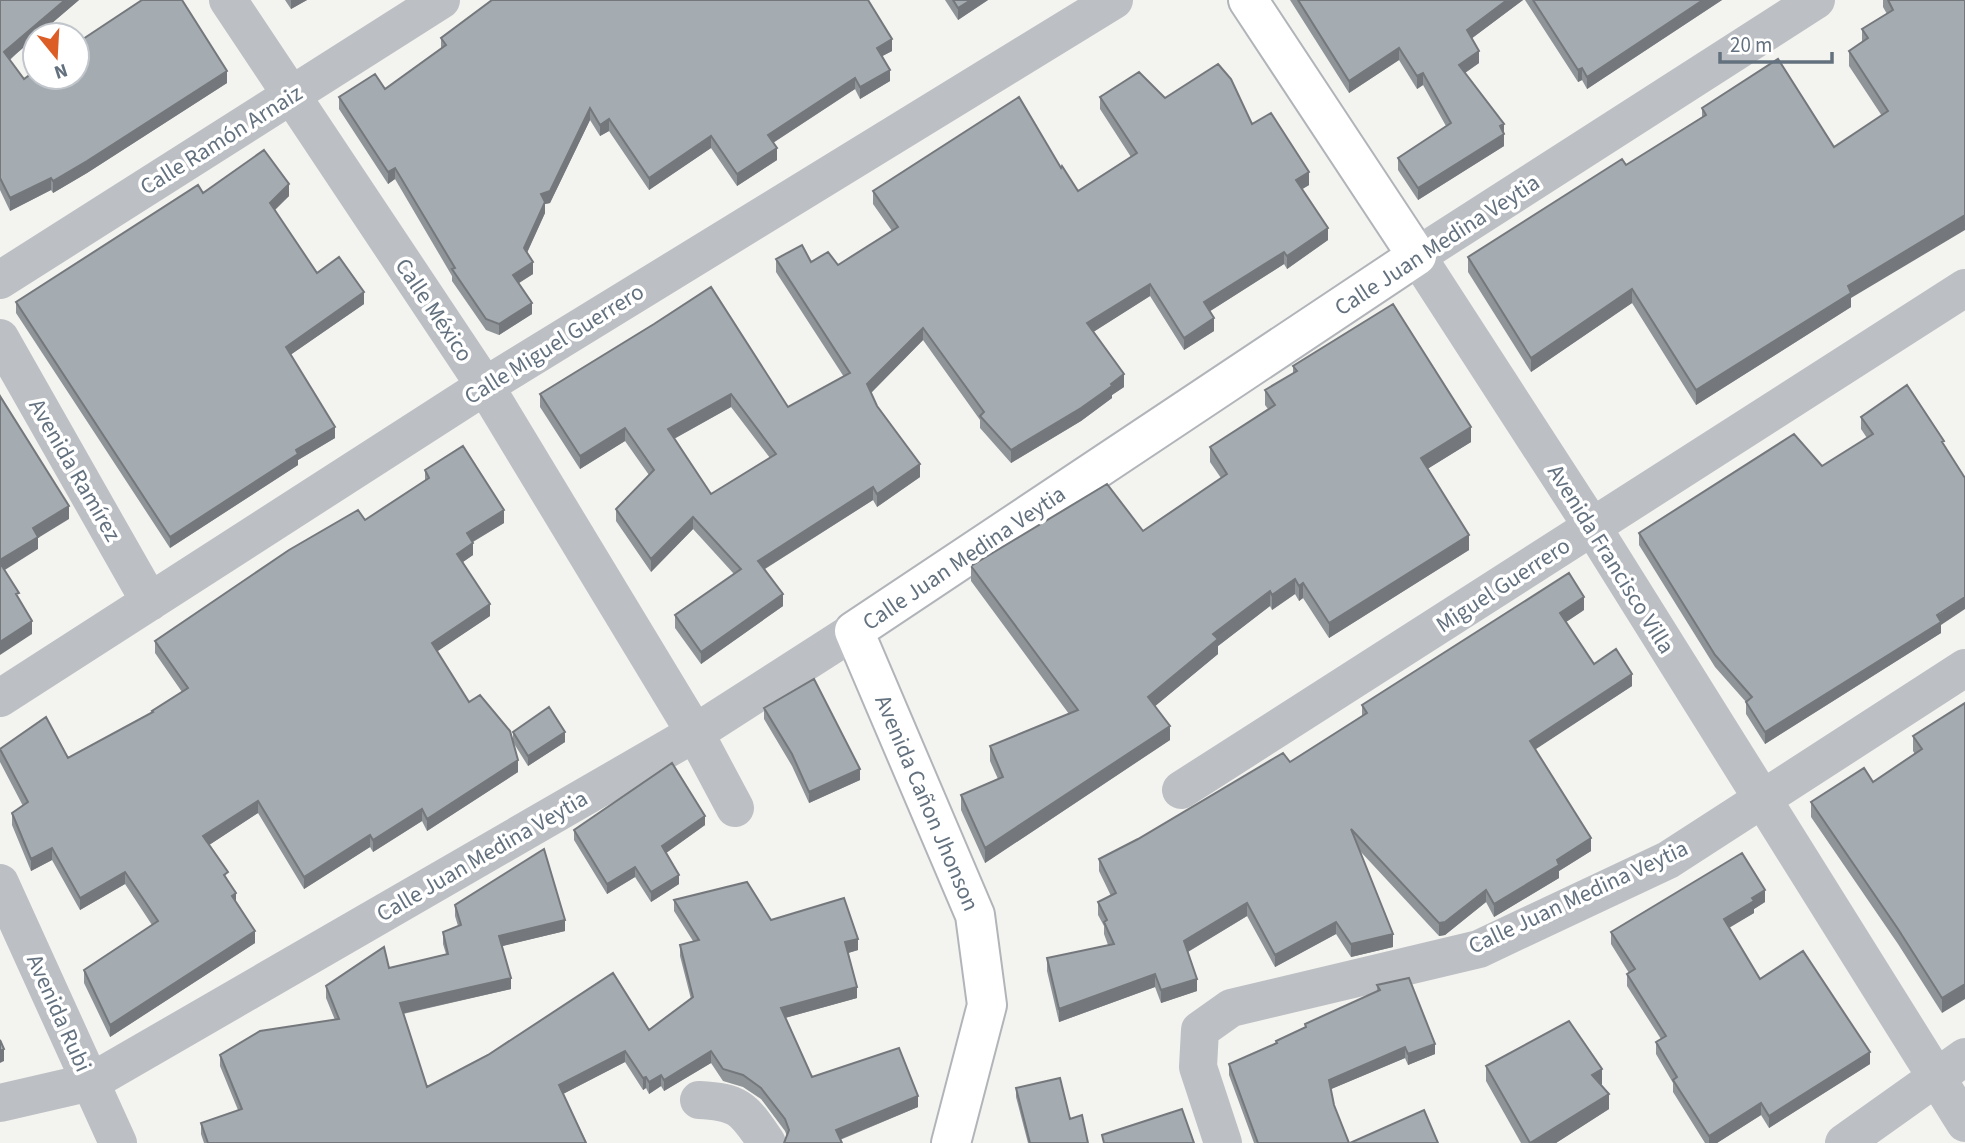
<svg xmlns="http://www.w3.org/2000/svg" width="1965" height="1143" font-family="'Source Sans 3',sans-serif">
<rect width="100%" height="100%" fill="#f3f3ef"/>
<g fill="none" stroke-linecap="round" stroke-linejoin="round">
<defs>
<path id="major" d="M951,1143l36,-138 -12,-90 -121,-284 563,-375 -169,-256"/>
</defs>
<use href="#major" stroke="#b1b5b9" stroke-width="42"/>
<path stroke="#bcbfc3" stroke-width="38" d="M228,0l257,386 210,347 40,75
M1816,0l-399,256 176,272 372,595
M0,280l441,-280
M0,338l150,264
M0,698l485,-312 629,-386
M1181,790l784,-502
M0,883l118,260
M699,1100c42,2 45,10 68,43
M0,1103l91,-21 604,-349 159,-102
M1223,1143l-25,-76 2,-37 31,-22 248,-59 189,-89 297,-192
M1844,1143l121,-86"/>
<use href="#major" stroke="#fff" stroke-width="38"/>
</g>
<path fill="#8e9498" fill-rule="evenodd" d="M0,0h79l-41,35h-3l-25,25 14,19 203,4 -140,90 -34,20 -2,-3 -41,21 -10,-21z
M285,0h22l-16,9z
M945,0h43l-30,20z
M1290,0h233l-51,38 7,25 -14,10 39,60v13l-86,54 -20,-30v-12l48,-32 -23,-41 -6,4 -18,-29 -50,33z
M1525,0h197l-135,89 -5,-9 -4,2z
M1883,0h82l-114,298v9l-155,98 -64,-102 -101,69 -63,-100v-15l158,-92 76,-48v-9l132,39 48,-31 -33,-50v-15l13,-8v-14l25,-15 -4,-7z
M870,4l22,47 -10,5 8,25 -30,18 -5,-10 -82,54 4,17 -40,26 -26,-38 -62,42 -40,-59 -9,5 -10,-16 -40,83 -5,1v9l-18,40 6,21 -15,9 14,31 -33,21 -13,-5 -34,-49v-5l-57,-97 -7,5 -49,-75v-12l46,-8 56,-41v-10z
M1100,97l65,1 87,26 57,61 -7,4 26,51 -41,29 -3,-5 -74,47 4,20 -30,19 -34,-54 -57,36 31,55 -12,8v3l-31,23 -70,42 -31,-35v-8l-57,-80 -52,53 6,13 43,71 -43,30 -4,-7 -108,69 18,37 -82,58 -26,-36v-13l59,-41 -41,-45 -42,43 -35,-51v-12l33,-34 -24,-34 -45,28 -40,-62v-13l114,-70 134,83 56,-30 -68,-105v-13l35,3 27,3 54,-34 -19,-27v-13l188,-23 17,23 53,-34 -31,-48zM731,407l39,51 -59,36 -37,-55z
M203,193l86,3 -15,14 43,63 47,31 -74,51 45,83 -37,22v5l-128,83 -154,-235v-11z
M1293,366l178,76 -44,27 42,81 -140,88 -26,-40 -4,3 -4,-7 -23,16 -2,-4 -52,40v8l-63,52 15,34 -185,123 -24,-53v-15l37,-16 -8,-18v-15l79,-32 -98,-133v-15l172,-35 78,-53 -11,-16v-15l58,-38 -3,-4v-15l28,-17z
M1907,385l34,240v8l-176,111 -19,-30v-12l-31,-35 -76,-122v-12l183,-67 45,-28 -6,-9v-12z
M425,470l79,53 -31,19v13l-10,7 27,54 -53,35 32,51 49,70 -91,59 -5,-10 -49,31 -3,-5 -66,42 -46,-76 -49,32 19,35 8,23 19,40 -145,94 -26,-54v-13l68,-45 -27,-41 -45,26 -28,-50 -21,11 -19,-46v-12l11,-7 -23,-44v-13l68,9 84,-45v-2l30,-19 -27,-39v-12l210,-121 60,-39z
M1584,610l-18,12 28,42 38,22 -97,63 56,102 -32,20v7l-65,39 -8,-15 -41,33 -6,1 -79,-85 33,96 -42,10 -15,-23 -61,33 -28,-51 -59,36 9,39 -36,12 -6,-16 -96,35 -12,-51v-13l61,-13 -4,-11v-8l-6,-11v-13l13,-6 -12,-25v-12l191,-97 72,-45v-12z
M1965,703l-23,310 -44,-69 -87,-127v-15l62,-20 42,-28 -2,-3v-15z
M764,708l96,72 -51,23 -17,-37 -28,-47z
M513,732l52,10 -37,24 -15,-24z
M705,825l-39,28 13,31 -28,18 -16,-25 -28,17 -33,-54v-10z
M674,900l97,20 87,30 -10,3 9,45 -72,20 27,59 106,30 -78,33 -53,-4 -2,-5 -24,-32 -18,-12 -20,-6 -12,-18 -47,28 -3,-5 -12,8 -3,-6 -3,2 -18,-28 -62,32 24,49h-383l-3,-9v-11l37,-13 -18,-44v-11l115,-35 -9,-22v-12l63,-18 57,-14 -3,-10v-12l15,-6 -3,-10v-11l110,26 -63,15 9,43 -108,25 24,73 222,-57 42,-31 -11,-43v-11l13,-4 -19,-30z
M1765,902l-11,7v4l-25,14 31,52 110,85 -101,64 -8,-13 -44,28h-12l-32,-51v-9l-17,-29v-12l5,-3 -34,-53v-12l2,-1 -18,-29v-12z
M1377,985l58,69 -27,11 -3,-7 -74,31 3,16 15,38h-95l-25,-68v-11l47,-20v-3l29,-14v-3l72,-33z
M1486,1066l116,18 -1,1 8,24 -53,34h-35l-35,-62z
M1016,1088l54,31 18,24h-60l-12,-46z"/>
<path fill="#74787c" d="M65,0h14l-41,35h-3v3l-31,26v-12z
M291,0h16l-16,9z
M971,0h17l-30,20v-12z
M1507,0h16l-56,42v-12z
M1703,0h19l-135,89v-12z
M892,39v12l-15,8v-11z
M1399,48v12l-50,33v-12z
M1479,51v12l-20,14v-12z
M1582,68v12l-4,2v-12z
M890,70v11l-30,18v-12z
M227,71v12l-140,90 -34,20v-12z
M1423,73v12l-6,4v-13z
M855,78v11l-87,57v-11z
M590,108v12l-40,83 -5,1v9l-21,46v-11l17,-54z
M609,119v12l-9,5v-11z
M1504,124v22l-86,54v-12z
M711,136v12l-62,42v-12z
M777,148v12l-40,26v-12z
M395,168v11l-7,5v-12z
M1309,172v13l-13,8v-13z
M51,178v12l-41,21v-13z
M289,184v12l-19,19v-12z
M1965,215v15l-114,68v9l-155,98v-15l152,-104z
M1328,228v12l-41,29v-13z
M1284,252v12l-80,51v-13z
M533,262v12l-20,13v-12z
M1150,284v12l-63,40v-13z
M1632,289v14l-101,69v-14z
M364,292v12l-78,54v-11z
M532,303v11l-33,21v-11z
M1214,318v13l-30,19v-12z
M923,328v12l-56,57v-13z
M1124,374v13l-12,8v3l-31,23 -70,42v-13z
M731,394v13l-63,35v-13z
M335,427v11l-37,22v5l-128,83v-11l126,-87z
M1471,427v15l-50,31v-15z
M625,428v13l-45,28v-13z
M920,464v13l-43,30v-13z
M873,487v13l-115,73v-12z
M69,506v13l-31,19v11l-38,24v-13l33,-32z
M504,510v13l-37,22v-12z
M693,517v12l-42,43v-13z
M1469,535v15l-140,88v-15z
M473,543v12l-16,11v-12z
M1295,579v15l-23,16v-15z
M1303,583v15l-4,3v-15z
M1270,591v15l-52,40v8l-70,58v-15l65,-63z
M783,594v12l-82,58v-12z
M1584,597v13l-24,16v-13z
M1965,597v12l-24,16v8l-176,111v-12z
M490,604v12l-58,39v-12z
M32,621v13l-32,21v-13z
M1632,674v12l-102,67v-12z
M1170,726v14l-185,123v-15z
M565,732v10l-37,24v-10z
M518,760v12l-91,59v-12z
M860,769v11l-51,23v-11z
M258,801v12l-55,36v-13z
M422,809v12l-49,31v-12z
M705,816v9l-43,31v-10z
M370,835v12l-66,42v-12z
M1591,838v13l-32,20v7l-65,39v-13l63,-44z
M52,848v12l-21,11v-12z
M635,867v10l-28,17v-10z
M125,872v12l-45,26v-12z
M679,875v9l-28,18v-10z
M1486,890v12l-41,33 -6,1v-13z
M1765,890v12l-11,7v4l-30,18v-12l28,-21z
M236,893v12l-4,-9z
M1247,903v13l-63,38v-13z
M565,920v11l-66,16v-11z
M1336,922v12l-61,33v-12z
M255,931v12l-145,94v-12z
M1393,934v13l-42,10v-13z
M858,939v11l-13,4v-12z
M1155,974v13l-96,35v-13z
M511,978v11l-111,25v-11z
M1197,979v12l-36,12v-13z
M1965,984v15l-23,14v-15z
M857,987v11l-76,21v-11z
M1435,1044v10l-27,11v-11z
M1405,1047v11l-76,32v-10z
M4,1049v12l-4,2v-12z
M625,1051v11l-66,34v-11z
M711,1051v12l-47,28v-11z
M1870,1052v12l-101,64v-12z
M1602,1069v15l-10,7v-16z
M661,1075v11l-12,8v-12z
M646,1077v11l-3,2v-12z
M1609,1094v15l-53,34h-25z
M918,1096v11l-82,34v-11z
M1761,1103v12l-44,28h-8v-7z"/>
<path fill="#a5acb1" stroke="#74787c" stroke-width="2" fill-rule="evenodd" d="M0,0h65l-61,52 20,27 11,-8v6h42v-34l65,-43h40l45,71 -140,90 -34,20 -2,-3 -41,20 -10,-20z
M492,0h376l24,39 -15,9 13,22 -30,17 -5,-9 -87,57 9,13 -40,26 -26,-38 -62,42 -40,-59 -9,6 -10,-17 -40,83 -9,3 4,8 -21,46 9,14 -20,13 19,28 -33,21 -13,-5 -34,-50 3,-1 -60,-100 -7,4 -49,-75 36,-23 10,15 61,-44 -5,-7z
M953,0h18l-13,8z
M1298,0h209l-40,30 12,21 -20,14 45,59 -4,2 4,8 -86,54 -20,-30 53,-35 -28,-50 -6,3 -18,-28 -50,33z
M1533,0h170l-116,77 -5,-9 -4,2z
M1888,0h77v215l-117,71 3,7 -155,97 -64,-101 -101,69 -63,-101 154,-98 4,6 80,-50 -4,-7 76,-49 56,88 54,-36 -39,-60 19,-13 -6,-9 31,-19z
M1218,64l13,15 21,45 19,-11 38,59 -13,8 32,48 -41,28 -3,-4 -80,50 10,16 -30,20 -34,-54 -63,39 37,51 -13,10 1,2 -31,22 -70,42 -31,-34 4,-4 -61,-84 -56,56 10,22 43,58 -43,30 -4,-7 -115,74 25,33 -82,58 -26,-37 66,-46 -48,-52 -42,42 -35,-50 38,-39 -29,-42 -45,28 -40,-62 114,-70 57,-37 77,120 62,-34 -74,-114 26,-14 9,17 17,-10 10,13 60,-38 -25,-36 146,-94 42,71 1,-2 16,25 59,-38 -37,-56 39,-25 26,26zM731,394l45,60 -65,40 -43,-65z
M264,150l25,34 -19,19 47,70 22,-16 25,35 -78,55 49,80 -39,23 2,4 -128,83 -154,-235 182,-117 5,8z
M1393,304l78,123 -50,31 48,77 -140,88 -26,-40 -4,3 -4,-7 -23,16 -2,-4 -57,43 5,5 -70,58 22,29 -185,122 -24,-53 42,-18 -13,-31 88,-36 -107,-144 136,-82 36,47 84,-57 -17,-27 65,-42 -10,-15 32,-19 -4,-5z
M1907,385l37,56 -2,1 23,36v119l-28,18 4,7 -176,110 -19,-30 6,-5 -37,-42 -76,-122 155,-99 28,32 51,-32 -12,-17z
M0,396l69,110 -36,22 5,9 -38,23z
M463,446l41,64 -37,23 6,10 -16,11 33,50 -58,39 37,59 11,-7 30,36 8,29 -91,59 -5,-10 -49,31 -3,-5 -66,42 -46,-76 -55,35 25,36 -4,3 12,18 -4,3 23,35 -145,94 -26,-55 74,-49 -33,-49 -45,26 -28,-50 -21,11 -19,-46 16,-11 -28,-53 46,-32 22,41 85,-46 -1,-1 36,-23 -33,-47 134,-91 69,-40 7,10 64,-42 -4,-8z
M0,563l19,30 -3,1 16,27 -32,21z
M1569,573l15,24 -24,16 34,51 22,-15 16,25 -102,67 61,97 -34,22 2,5 -65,39 -8,-14 -41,32 -6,1 -88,-94 42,105 -42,10 -15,-22 -61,33 -28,-52 -63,38 13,38 -36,11 -6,-16 -96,35 -12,-51 67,-14 -10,-22 3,-2 -9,-18 18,-9 -17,-34 39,-20 145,-86 7,9 77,-49 -5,-8z
M814,679l46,90 -51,23 -17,-38 -28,-46z
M1965,703v281l-23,14 -44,-69 -87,-127 53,-34 9,14 49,-33 -9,-13z
M549,707l16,25 -37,24 -15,-24z
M672,763l33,53 -43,30 17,29 -28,17 -16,-25 -28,17 -33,-54z
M544,849l21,71 -66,16 12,42 -111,25 27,84 61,-32 125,-82 36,57 44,-33 -13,-52 19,-5 -25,-40 73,-18 24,38 73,-22 14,41 -13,3 12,45 -76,21 31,69 87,-29 19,48 -82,34 6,13h-58l5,-13 -4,-11 -24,-31 -18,-13 -20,-6 -12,-18 -47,29 -3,-5 -12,7 -3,-5 -3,1 -18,-27 -66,34 27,58h-378l-7,-20 41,-14 -22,-54 40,-24 79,-12 -13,-33 58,-39 5,21 59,-14 -5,-22 18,-7 -6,-20z
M1742,853l23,37 -13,8 2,3 -30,18 36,60 43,-28 67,101 -101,64 -8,-13 -52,33 -36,-56 4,-3 -21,-35 10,-6 -39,-62 8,-5 -24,-37z
M1409,978l26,66 -27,10 -3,-7 -76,33 5,25 15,38h-91l-29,-79 48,-21 -1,-2 30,-14 -1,-3 75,-34 -3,-5z
M1569,1021l33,48 -10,6 17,19 -79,49 -44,-77z
M0,1040l4,9 -4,2z
M1060,1078l10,41 12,-4 6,28h-58l-14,-55z
M1182,1109l12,34h-90l-2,-8z
M1424,1110l14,33h-88z"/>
<g text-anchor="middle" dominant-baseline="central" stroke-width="7" stroke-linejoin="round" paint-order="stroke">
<g font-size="23" fill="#63717f" stroke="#fff">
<text transform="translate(221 140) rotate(-32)">Calle Ramón Arnaiz</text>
<text transform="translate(1437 245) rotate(-33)">Calle Juan Medina Veytia</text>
<text transform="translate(434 310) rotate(56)">Calle México</text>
<text transform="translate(554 344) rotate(-32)">Calle Miguel Guerrero</text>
<text transform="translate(75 470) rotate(60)">Avenida Ramírez</text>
<text transform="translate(964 558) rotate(-34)">Calle Juan Medina Veytia</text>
<text transform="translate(1611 559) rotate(58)">Avenida Francisco Villa</text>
<text transform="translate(1503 585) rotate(-33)">Miguel Guerrero</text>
<text transform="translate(927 803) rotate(67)">Avenida Cañon Jhonson</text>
<text transform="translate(482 856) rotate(-30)">Calle Juan Medina Veytia</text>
<text transform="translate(1578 897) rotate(-25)">Calle Juan Medina Veytia</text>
<text transform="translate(59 1013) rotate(66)">Avenida Rubi</text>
</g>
</g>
<g transform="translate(56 56) rotate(162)"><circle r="33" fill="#ffffff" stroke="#c1c6cc" stroke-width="2"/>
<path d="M0-5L12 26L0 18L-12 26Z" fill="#dc5e26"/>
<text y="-10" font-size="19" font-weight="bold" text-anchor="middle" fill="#63717f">N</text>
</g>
<path d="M1720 52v10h112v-10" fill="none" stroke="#63717f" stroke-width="3.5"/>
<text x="1730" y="52" font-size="21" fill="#63717f" stroke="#ffffff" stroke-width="5" paint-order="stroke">20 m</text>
</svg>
